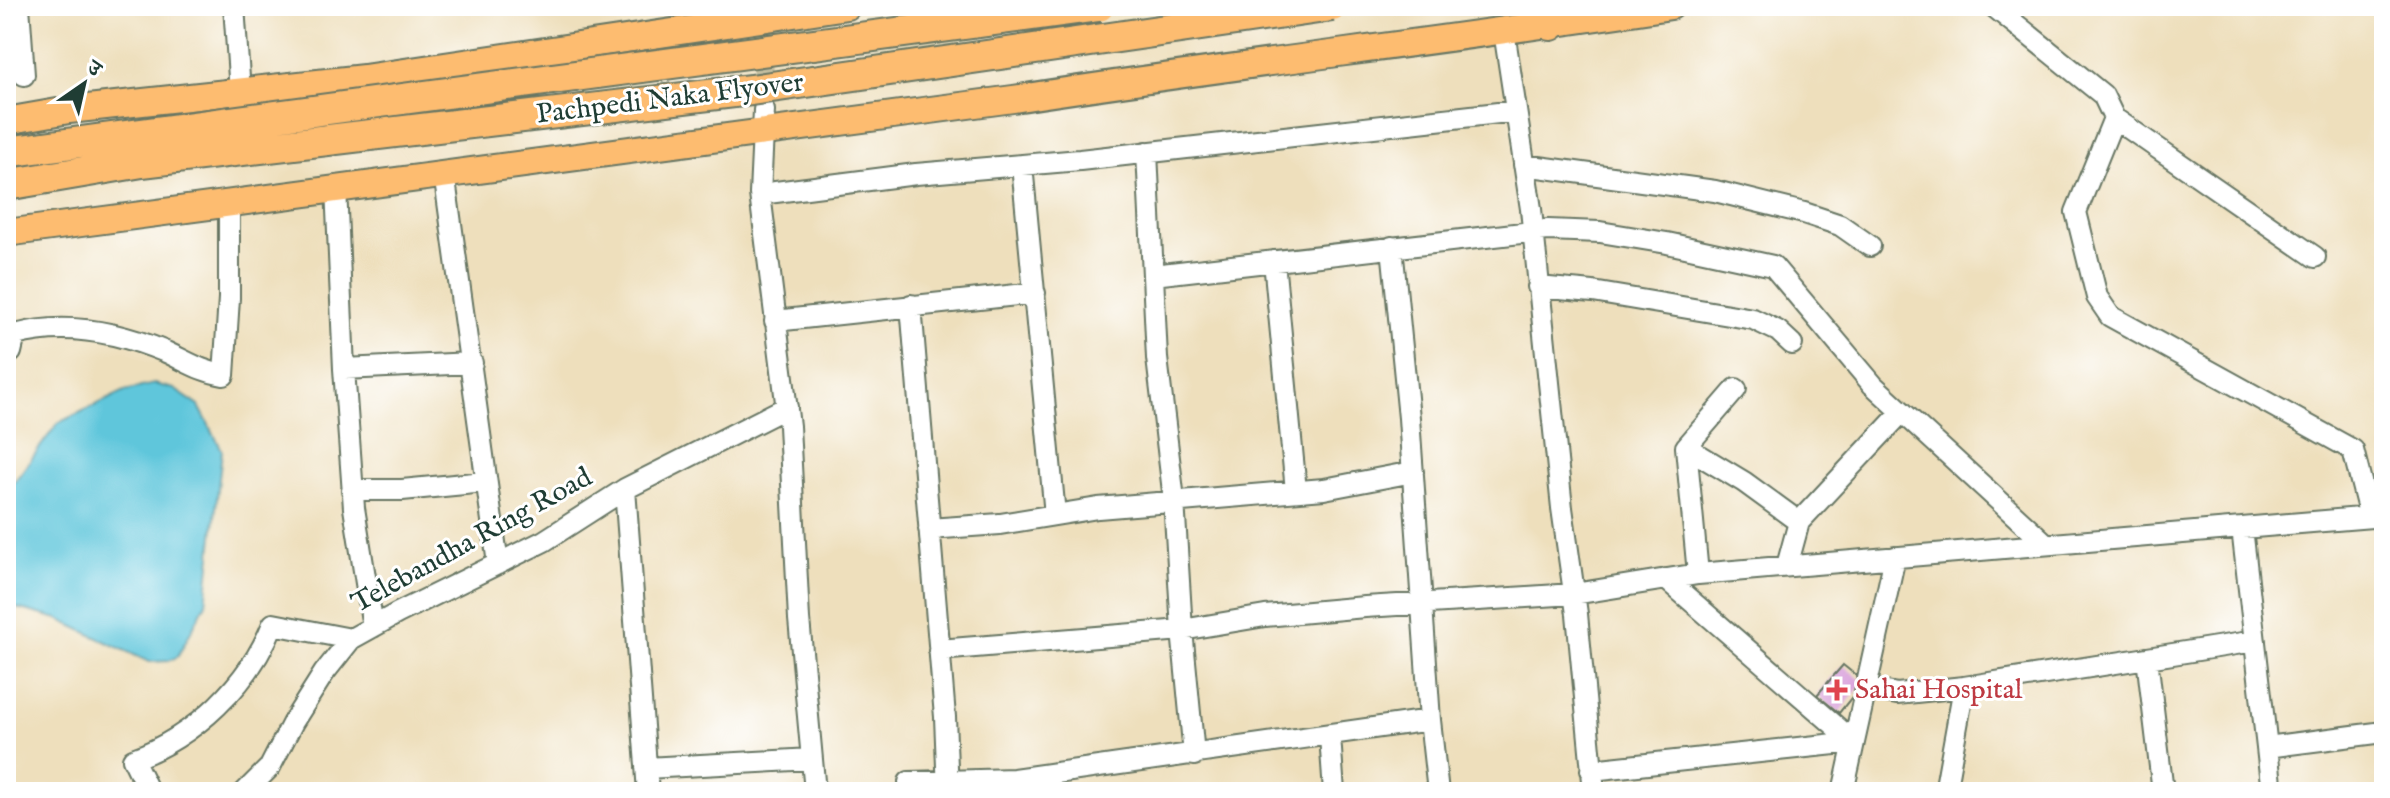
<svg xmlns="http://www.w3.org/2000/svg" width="2390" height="798" font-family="'IM FELL English','Noto Serif Devanagari',serif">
<rect width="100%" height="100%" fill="#fff"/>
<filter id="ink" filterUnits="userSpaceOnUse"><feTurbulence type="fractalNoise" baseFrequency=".0125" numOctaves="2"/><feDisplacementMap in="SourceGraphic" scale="16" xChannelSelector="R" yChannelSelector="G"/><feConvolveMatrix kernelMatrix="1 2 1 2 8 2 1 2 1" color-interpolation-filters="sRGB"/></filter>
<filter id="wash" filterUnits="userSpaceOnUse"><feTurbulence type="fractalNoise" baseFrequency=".006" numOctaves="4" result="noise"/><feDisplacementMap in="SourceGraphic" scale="32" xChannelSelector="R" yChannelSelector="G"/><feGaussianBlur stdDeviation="1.8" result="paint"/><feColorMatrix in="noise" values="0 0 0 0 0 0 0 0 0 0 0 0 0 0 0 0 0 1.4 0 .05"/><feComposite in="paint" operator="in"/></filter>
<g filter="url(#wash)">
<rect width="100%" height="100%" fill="#eedfbc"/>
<path fill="#5ec6db" stroke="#3e8288" stroke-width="2" d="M154,384l20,5 25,17 23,44 -16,153 -28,53 -9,5 -20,1 -91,-43 -41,-11 -11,-6v-109l52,-70 67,-32z"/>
<g id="blocks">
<path fill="#d9a1db" d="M1843,665l21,17 -25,31 -22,-18z"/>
</g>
</g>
<g filter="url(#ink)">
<use href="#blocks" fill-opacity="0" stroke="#677664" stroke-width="2"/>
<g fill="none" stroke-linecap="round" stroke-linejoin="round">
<path stroke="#c5bfa1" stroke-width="20" stroke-dasharray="20 10" stroke-linecap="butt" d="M763,32l1,68"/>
<defs>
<path id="minor" d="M19,6l5,69
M234,6l6,86
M1993,6l110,89 11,23 201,139
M1504,31l27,178 31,299 15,106 17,178
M764,110l-4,84 29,232 10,193 16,173
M2114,118l-38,94 21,85 13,19 243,134 17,67
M1147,152l10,206 17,142 8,130 12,125
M1022,165l33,350
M1524,165l191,26 89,22 36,12 30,21
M444,173l54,391
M336,187l8,182 10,139 19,119
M760,194l156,-20 164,-14 436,-49
M1392,247l17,171 21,302 8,72
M1274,261l22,230
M1153,275l395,-45 52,2 67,11 106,23 100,119 173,159
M1538,287l55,5 160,27 25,12 14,13
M911,305l34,412 3,75
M775,321l260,-28
M11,352l4,-17c52,-14 103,-3 151,17 20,9 36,20 58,23l5,-77v-96
M344,369l128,-6
M1686,447l50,-58
M625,489l23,303
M352,490h50l83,-8
M2242,528l30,264
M929,529l71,-5 98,-16 226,-19 89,-17
M1787,566l12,-44 103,-110
M1698,574l-12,-127 58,35 55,40
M939,650l243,-20 83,-14 100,-9 209,-13 124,-20 686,-58
M2147,658l16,134
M1866,688l31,6 67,-7 291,-46
M1330,736l4,56
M2267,747l117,-15
M646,768l166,-9
M1591,770l263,-28 -188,-163
M909,782l105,-3 416,-59
M149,792l-16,-33c61,-22 116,-74 140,-135l78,15
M245,792l25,-25 23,-45 31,-49 27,-34 47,-26 146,-72 81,-52 162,-82
M1843,792l52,-235
M1945,792l19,-105"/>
<path id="major" d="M6,121l63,-11 295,-32 483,-72
M6,233l1007,-134c219,-34 439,-59 658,-93"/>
<path id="highway" d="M1551,25l16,-19"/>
</defs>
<use href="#minor" stroke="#677664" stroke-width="24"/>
<use href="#major" stroke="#677664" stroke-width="30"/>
<use href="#highway" stroke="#677664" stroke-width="34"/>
<use href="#minor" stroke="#fff" stroke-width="20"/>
<use href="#major" stroke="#fdbc70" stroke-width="26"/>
<use href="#highway" stroke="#fdbc70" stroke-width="30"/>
<defs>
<path id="highway-bridge" d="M6,152l1093,-146
M6,185l136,-23 609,-72 581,-84"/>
</defs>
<use href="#highway-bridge" stroke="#677664" stroke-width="34" stroke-linecap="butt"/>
<use href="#highway-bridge" stroke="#fdbc70" stroke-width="30"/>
</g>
</g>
<path fill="#e0444e" stroke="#fff" stroke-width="3" d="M1833 678h8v8h8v8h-8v8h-8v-8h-8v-8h8z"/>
<g text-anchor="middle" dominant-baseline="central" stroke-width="6" stroke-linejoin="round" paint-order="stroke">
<g font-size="28" fill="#1f3d34" stroke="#fff">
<text transform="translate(670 99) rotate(-7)">Pachpedi Naka Flyover</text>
<text transform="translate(472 541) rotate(-29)">Telebandha Ring Road</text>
</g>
<g font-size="28" fill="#be3a42" stroke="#fff" text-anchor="start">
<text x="1855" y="690">Sahai Hospital</text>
</g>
</g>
<rect width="2390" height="798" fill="none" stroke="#fff" stroke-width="32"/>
<g transform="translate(84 84) rotate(34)" stroke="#ffffff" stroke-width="6" paint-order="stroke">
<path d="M0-6L14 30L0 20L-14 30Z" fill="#1f3d34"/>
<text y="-12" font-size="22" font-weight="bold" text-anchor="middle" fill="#1f3d34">उ</text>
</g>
</svg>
